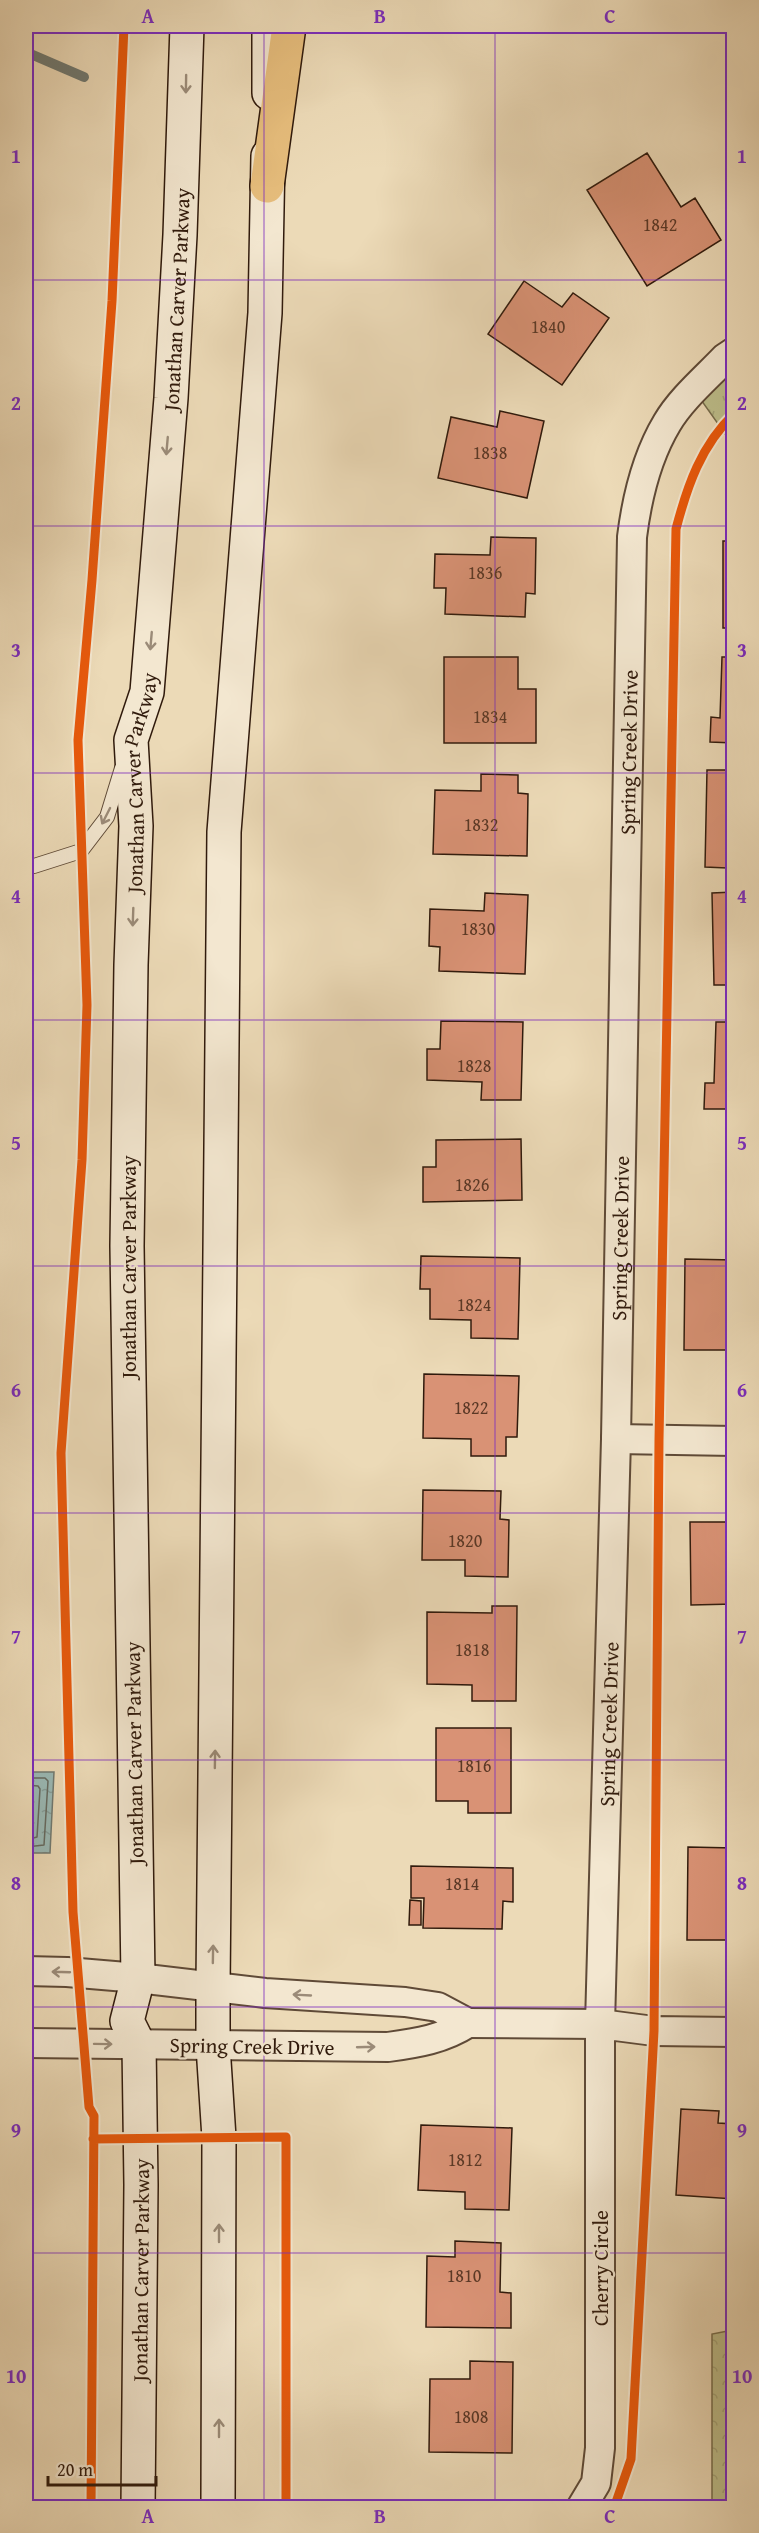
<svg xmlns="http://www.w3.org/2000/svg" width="759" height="2533" font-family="'Gentium Book Plus',serif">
<defs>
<pattern id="forest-crowns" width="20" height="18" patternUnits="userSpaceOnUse" patternTransform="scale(1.5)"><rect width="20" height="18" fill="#bdbe8b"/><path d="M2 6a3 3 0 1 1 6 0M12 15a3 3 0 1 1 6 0" fill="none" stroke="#a3a377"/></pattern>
<pattern id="park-tufts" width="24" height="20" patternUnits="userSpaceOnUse" patternTransform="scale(1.5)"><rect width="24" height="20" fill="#bdbe8b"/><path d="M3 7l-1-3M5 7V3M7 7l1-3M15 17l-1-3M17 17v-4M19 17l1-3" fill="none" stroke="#a3a377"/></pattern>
<pattern id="water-ripples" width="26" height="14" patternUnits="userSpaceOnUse" patternTransform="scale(1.5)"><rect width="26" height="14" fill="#9ab9b5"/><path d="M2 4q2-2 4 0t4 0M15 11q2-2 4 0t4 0" fill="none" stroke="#859e9a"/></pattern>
</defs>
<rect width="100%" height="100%" fill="#ecdab7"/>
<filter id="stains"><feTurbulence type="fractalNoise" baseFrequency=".00333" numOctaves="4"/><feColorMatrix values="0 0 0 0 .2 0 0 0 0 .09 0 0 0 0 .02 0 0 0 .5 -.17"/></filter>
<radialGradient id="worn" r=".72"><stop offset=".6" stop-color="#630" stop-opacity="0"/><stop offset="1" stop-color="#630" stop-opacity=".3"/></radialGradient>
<path fill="url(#forest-crowns)" stroke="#766c4c" stroke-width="1.5" d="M733,2330v177h-21v-173z"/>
<path fill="url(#park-tufts)" stroke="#766c4c" stroke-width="1.5" d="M733,365v80l-39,-55z"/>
<path fill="url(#water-ripples)" stroke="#707971" stroke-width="1.5" d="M26,1772h28l-4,81h-24z"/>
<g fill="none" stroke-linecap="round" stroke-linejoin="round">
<path stroke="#656a60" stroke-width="1.5" d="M26,1778h19l3,3 -4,64 -18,2
M26,1785l12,1 2,3 -3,48 -11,3"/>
<path stroke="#707971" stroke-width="10" d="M26,52l58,25"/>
</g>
<path fill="#d99275" stroke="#301a0c" stroke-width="1.5" d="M647,153l34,54 14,-9 26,42 -74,46 -60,-96z
M524,281l38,26 11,-14 36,25 -47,67 -74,-51z
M500,411l44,10 -17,77 -89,-20 13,-61 46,10z
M491,537l45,1 -1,56 -9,-1 -1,24 -80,-3 1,-26h-12l1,-34 55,1z
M723,541h11v87h-11z
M444,657h74v32h18v54h-92z
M722,657h12v86l-24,-1 1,-25 9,1z
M707,770h27v89h-7v9l-22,-1z
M481,774l37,1v18l10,1 -1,62 -94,-2 2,-64 46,1z
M734,892v93h-20l-2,-92z
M485,893l43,2 -3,79 -86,-3 1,-24 -11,-1 1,-37 54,2z
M441,1021l82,1 -2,78h-40l1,-18 -55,-2v-31h13z
M716,1022h18v87h-30l1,-26h9z
M521,1139l1,61 -99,2v-35h13v-27z
M421,1256l99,2 -2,81 -47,-1v-18l-41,-1v-30h-10z
M685,1259l49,1v77h-8v13h-42z
M424,1374l95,2 -2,61h-11v19h-35v-17l-48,-1z
M423,1490l78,1 -1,28 9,1 -1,57 -43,-1v-16h-43z
M690,1522h44v82l-43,1z
M492,1606h25l-1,95h-44v-16l-45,-1v-72l65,1z
M436,1728h75v85h-43v-12h-32z
M688,1847l46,1v92h-47z
M411,1866l102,2v34l-10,-1 -1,28 -79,-1 1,-30h-13z
M410,1900l11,1v24h-12z
M681,2109l38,2 -1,12 16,1v75l-58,-4z
M421,2125l91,3 -3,82 -44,-1v-17l-47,-2z
M455,2241l46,2 -1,49 11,1v35l-85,-1 1,-71 28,1z
M470,2361l43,1 -1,91 -83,-1 1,-73h40z"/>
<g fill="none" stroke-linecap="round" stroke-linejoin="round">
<defs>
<path id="service" d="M26,866h8l47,-15 26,-34 15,-49"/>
<g id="minor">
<path d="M616,1439l118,2"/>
<path d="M26,1971l41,1 71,6 127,15 140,9 33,5 30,16c-25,16 -50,20 -80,24l-362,-4"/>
<path id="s1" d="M468,2023l132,1 16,-585 16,-902c5,-40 14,-79 35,-114 14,-24 39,-45 58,-65l9,-6"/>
<path d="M581,2508l15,-25 4,-35v-424l54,7 80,1"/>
</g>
<g id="secondary">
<path d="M269,93v-67"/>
<path id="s2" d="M138,2508l3,-323 -2,-140 -12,-24 11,-43 -11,-732 4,-281 5,-139 -5,-86 16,-48 24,-294 9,-163 7,-209"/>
<path d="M218,2508l1,-370 -6,-92v-59l11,-1155 41,-519 3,-157"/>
</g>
<path id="motorway" d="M267,186l22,-160"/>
</defs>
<use href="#service" stroke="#5f4a37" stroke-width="16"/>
<use href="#minor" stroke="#5f4a37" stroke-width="32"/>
<use href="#secondary" stroke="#301a0c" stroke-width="36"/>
<use href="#motorway" stroke="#301a0c" stroke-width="36"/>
<use href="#service" stroke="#f3e7d0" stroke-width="14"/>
<use href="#minor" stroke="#f3e7d0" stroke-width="28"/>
<use href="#secondary" stroke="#f3e7d0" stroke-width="33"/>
<use href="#motorway" stroke="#e6bd7c" stroke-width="33"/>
<defs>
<path id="cycleway" d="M93,2139l193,-2v371
M91,2508l3,-392 -5,-9 -16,-195 -12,-459 21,-293 5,-155 -9,-265 14,-160 20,-279 12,-275
M614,2508l17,-49 23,-428 5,-591 17,-911c11,-42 25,-84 58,-115"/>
</defs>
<use href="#cycleway" stroke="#f3e7d0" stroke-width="13"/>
<use href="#cycleway" stroke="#e8590c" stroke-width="9"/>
</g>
<defs><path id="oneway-shaft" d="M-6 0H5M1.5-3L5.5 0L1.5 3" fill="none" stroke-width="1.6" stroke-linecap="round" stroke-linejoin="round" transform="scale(1.5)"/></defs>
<g stroke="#9b8b78">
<use href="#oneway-shaft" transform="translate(186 84) rotate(91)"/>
<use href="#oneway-shaft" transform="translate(167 446) rotate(95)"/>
<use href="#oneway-shaft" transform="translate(151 641) rotate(95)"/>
<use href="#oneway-shaft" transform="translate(106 816) rotate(117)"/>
<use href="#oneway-shaft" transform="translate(133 917) rotate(92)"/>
<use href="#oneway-shaft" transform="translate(215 1759) rotate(-89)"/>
<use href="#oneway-shaft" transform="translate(213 1954) rotate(-89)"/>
<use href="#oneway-shaft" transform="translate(61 1972) rotate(-178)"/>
<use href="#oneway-shaft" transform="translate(302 1995) rotate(-177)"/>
<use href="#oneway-shaft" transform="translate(103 2044) rotate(1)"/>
<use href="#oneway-shaft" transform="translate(366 2047) rotate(-2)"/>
<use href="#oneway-shaft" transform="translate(219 2233) rotate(-90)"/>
<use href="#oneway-shaft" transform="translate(219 2428) rotate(-90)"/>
</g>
<path fill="none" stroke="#7b2cbf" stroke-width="1.5" stroke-opacity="0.55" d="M264,26v2482M495,26v2482M26,280h708M26,526h708M26,773h708M26,1020h708M26,1266h708M26,1513h708M26,1760h708M26,2007h708M26,2253h708"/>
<g text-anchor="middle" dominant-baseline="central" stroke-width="4.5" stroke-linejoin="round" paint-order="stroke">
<g font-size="18" fill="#5a3826">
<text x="660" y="224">1842</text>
<text x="548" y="326">1840</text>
<text x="490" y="452">1838</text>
<text x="485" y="572">1836</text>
<text x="490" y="716">1834</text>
<text x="481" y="824">1832</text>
<text x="478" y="928">1830</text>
<text x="474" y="1065">1828</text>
<text x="472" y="1184">1826</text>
<text x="474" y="1304">1824</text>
<text x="471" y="1407">1822</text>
<text x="465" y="1540">1820</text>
<text x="472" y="1649">1818</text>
<text x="474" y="1765">1816</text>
<text x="462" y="1883">1814</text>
<text x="465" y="2159">1812</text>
<text x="464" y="2275">1810</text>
<text x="471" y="2416">1808</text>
</g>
<g font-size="21" fill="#301a0c" stroke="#f3e7d0">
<text stroke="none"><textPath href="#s2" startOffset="2217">Jonathan Carver Parkway</textPath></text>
<text stroke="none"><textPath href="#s1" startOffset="1404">Spring Creek Drive</textPath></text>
<text stroke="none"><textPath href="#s2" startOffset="1731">Jonathan Carver Parkway</textPath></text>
<text stroke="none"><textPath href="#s1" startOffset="918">Spring Creek Drive</textPath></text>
<text transform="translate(128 1267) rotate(-90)">Jonathan Carver Parkway</text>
<text stroke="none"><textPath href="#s1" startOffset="432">Spring Creek Drive</textPath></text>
<text transform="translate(134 1753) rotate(-91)">Jonathan Carver Parkway</text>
<text transform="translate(252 2046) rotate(1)">Spring Creek Drive</text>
<text transform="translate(600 2268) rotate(-90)">Cherry Circle</text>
<text stroke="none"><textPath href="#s2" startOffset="238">Jonathan Carver Parkway</textPath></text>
</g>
</g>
<rect width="759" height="2533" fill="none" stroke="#ecdab7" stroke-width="66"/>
<path d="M48 2476v9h108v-9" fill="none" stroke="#301a0c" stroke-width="3"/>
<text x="57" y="2476" font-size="18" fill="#301a0c" stroke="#f3e7d0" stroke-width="4.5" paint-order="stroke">20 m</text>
<rect x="33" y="33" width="693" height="2467" fill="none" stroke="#7b2cbf" stroke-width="2"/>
<g font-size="20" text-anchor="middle" font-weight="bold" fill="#7b2cbf">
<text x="148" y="23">A</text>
<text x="380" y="23">B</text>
<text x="610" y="23">C</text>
<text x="16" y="163">1</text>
<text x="742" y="163">1</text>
<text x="16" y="410">2</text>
<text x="742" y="410">2</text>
<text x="16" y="657">3</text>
<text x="742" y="657">3</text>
<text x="16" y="903">4</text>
<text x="742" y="903">4</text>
<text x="16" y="1150">5</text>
<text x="742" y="1150">5</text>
<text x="16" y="1397">6</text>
<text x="742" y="1397">6</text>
<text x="16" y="1643">7</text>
<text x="742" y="1643">7</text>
<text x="16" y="1890">8</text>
<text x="742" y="1890">8</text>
<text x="16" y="2137">9</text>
<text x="742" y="2137">9</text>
<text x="16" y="2383">10</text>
<text x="742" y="2383">10</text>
<text x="148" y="2523">A</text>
<text x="380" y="2523">B</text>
<text x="610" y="2523">C</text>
</g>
<rect width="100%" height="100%" filter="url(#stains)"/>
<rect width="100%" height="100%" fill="url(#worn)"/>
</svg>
